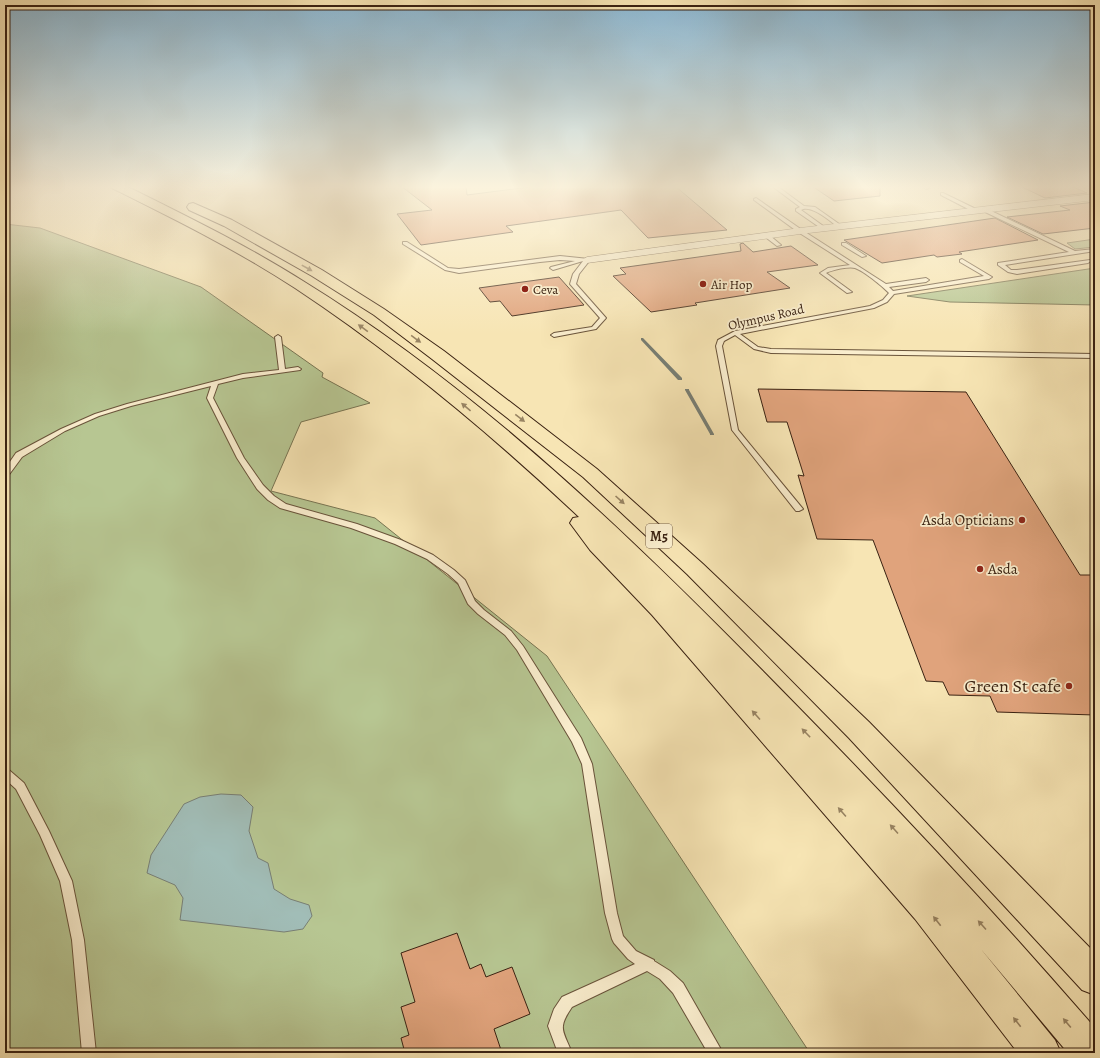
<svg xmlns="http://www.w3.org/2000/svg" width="1100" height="1058" font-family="Alegreya,serif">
<rect width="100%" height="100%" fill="#f7e5b4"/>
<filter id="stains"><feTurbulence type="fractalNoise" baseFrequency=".005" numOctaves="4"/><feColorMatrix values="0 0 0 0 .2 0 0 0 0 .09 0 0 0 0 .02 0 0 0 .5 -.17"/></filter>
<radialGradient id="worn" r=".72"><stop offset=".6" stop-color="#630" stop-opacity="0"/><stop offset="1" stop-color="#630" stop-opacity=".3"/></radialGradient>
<path fill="#b7c692" stroke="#787452" d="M5,224l35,4 161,59 122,86 -1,4 48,26 -69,19 -30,69 104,27 172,138 263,397h-805z
M1095,239v8l-20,2 -8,-6z
M1095,268v37l-145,-3 -43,-6z"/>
<path fill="#a1bdb7" stroke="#787f75" d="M221,794l20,1 12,12 -4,24 9,27 10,5 6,26 16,10 19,6 3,11 -9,13 -19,3 -104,-12 3,-22 -8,-13 -28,-12 4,-18 33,-51 16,-7z"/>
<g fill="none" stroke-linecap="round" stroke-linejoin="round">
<path fill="#787f75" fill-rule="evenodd" d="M641,338h2l39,40v2h-4l-37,-40z
M685,389h4v1l25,44v1h-4v-1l-25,-44z"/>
</g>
<path fill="#e0a37c" stroke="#3a2212" d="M401,186h65l1,9 70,-9h138l52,44 -79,8 -27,-28 -115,16 7,6 -92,13 -24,-31 35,-4z
M812,186h68v10l-46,5z
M1020,186h51l16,7 -42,5z
M1095,202v26l-52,6 -36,-17 63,-7 -10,-4z
M995,218l43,22 -79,12 3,2 -25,3 -3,-2 -52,8 -38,-23z
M743,243l10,9 38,-6 27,19 -51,7 23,16 -95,15 2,2 -46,7 -38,-36 13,-2 -6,-6 121,-17 -1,-7z
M559,277l25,28 -72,11 -12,-15 -10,1 -11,-14z
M758,389l208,3 114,183h15v140l-98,-3 -7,-16 -41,-1 -6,-13 -17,-1 -53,-141 -56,-1 -19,-64 6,1 -17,-54h-20z
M457,933l13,36 11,-5 5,13 26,-10 18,47 -36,15 8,24h-97l-4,-15 8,-3 -8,-28 14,-5 -14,-49z"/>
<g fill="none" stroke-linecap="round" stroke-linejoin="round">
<defs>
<path id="service" d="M772,186h5l27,20 11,1 27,19 -4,1c-8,-6 -27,-23 -37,-17l25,18 -4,1 -26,-18v-2l4,-2z
M922,186h5l2,2 -3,1z
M943,193l35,17v1l-4,1 -33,-17v-2z
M756,198l46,32 84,54 40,-6 3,2 -3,2 -37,5 4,4 91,-15 -24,-14v-2l2,-1 30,18 -3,2 -95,15 -7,8 -13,6 -134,26 18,13 13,2 324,5v4l-324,-5 -17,-4 -19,-14 -11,6 -2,5 16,84 65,79 -4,2h-3l-64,-81 -16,-84 2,-6 17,-9 135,-25 13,-6 6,-7c-7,-7 -25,-22 -34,-25 -6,-2 -23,2 -29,5l26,19 -5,1 -27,-20 8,-5 22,-3 -52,-33 -44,-32v-1z
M983,209h4l88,42 20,-2v2l-90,14 6,5h6l73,-10 1,1 -3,2 -71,11 -9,-2 -10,-7v-2l71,-11 -86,-41z
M1093,233h2v3l-3,-1z
M764,234h4l13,11 -4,1 -13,-10z
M403,242h4l41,26 11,1 101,-13 29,3 1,1 -11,14 -3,10 30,34 -10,11 -42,8 -3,-2 3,-2 38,-6 8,-9 -30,-34 3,-10 10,-13 -30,9 -3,-2 1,-1 24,-6 -15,-1 -20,2 -81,11 -14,-3 -42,-26z
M842,243h4l20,13 -4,1 -20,-12z
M278,335l3,2 4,32 13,-2 3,2 -1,1 -57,8 -25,6 -5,14 31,60 19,27 11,11 12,8 71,20 44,16 32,15 21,15 11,10 10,21 9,9 27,21 12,15 58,92 11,26 25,149 6,23 13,15 18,9v1l16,10 13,12 40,70h-15l-35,-60 -13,-14 -13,-8 -75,36c-15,22 -9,23 0,46h-14l-10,-27 6,-17 8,-12 73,-33 -7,-5 -14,-16 -2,-4 -7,-26 -23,-149 -10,-22 -55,-92 -12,-15 -27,-21 -10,-10 -10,-21 -10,-9 -21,-15 -32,-15 -44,-16 -71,-20 -12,-8 -11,-11 -20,-31 -30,-60 4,-12 -80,20 -32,10 -34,15 -43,26 -14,19h-3v-7l11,-16 45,-24 34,-15 32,-10 116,-30 36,-4 -4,-33z
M5,769l4,1 15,13 25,48 23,50 12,59 12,113h-14l-10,-113 -12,-59 -20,-46 -24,-46 -11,-10z"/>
<path id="minor" d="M1095,194v6l-295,34 -213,29 -5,-3 5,-3 213,-29z"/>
<path id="motorway" d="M110,186h16c60,30 120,59 177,95 185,114 346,273 496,427 102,104 201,210 296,320v25h-27l-88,-105 75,92 6,13h-43l-103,-134 -263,-304 -62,-65 -20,-27 3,-5 6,-1c-89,-84 -183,-162 -284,-229 -58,-38 -121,-69 -183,-100z
M193,203l39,17 90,50 62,39 60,42 153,118 106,95 166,158 226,231v42l-13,-5 -233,-252 -162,-164 -104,-97 -151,-118 -58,-44 -62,-39 -88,-50 -35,-16 -2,-3 2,-3z"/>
</defs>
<use href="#service" stroke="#69533a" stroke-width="2"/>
<use href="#minor" stroke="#69533a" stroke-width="1"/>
<use href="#motorway" stroke="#3a2212" stroke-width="2"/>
<use href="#service" fill="#faeece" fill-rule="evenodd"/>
<use href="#minor" fill="#faeece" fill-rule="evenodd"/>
<use href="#motorway" fill="#f7e5b4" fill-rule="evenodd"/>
</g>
<defs><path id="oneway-solid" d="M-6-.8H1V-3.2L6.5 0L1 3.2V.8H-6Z"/></defs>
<g fill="#988463">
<use href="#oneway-solid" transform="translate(307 268) rotate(29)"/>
<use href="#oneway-solid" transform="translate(363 328) rotate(-144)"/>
<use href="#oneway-solid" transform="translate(416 339) rotate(36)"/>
<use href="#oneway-solid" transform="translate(466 407) rotate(-140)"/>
<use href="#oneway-solid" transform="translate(520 418) rotate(38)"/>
<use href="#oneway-solid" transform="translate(620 500) rotate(42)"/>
<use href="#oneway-solid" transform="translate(756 715) rotate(-132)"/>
<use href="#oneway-solid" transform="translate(806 733) rotate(-134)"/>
<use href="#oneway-solid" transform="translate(842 812) rotate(-131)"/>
<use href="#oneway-solid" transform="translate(894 829) rotate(-132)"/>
<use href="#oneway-solid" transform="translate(937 921) rotate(-128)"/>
<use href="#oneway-solid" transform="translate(982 925) rotate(-132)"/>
<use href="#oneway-solid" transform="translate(1017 1022) rotate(-128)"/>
<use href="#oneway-solid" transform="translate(1067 1023) rotate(-130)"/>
</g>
<linearGradient id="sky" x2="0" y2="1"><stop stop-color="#8bb8d4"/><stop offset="0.56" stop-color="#fbf3dd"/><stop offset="1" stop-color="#fbf3dd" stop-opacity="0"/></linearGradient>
<rect width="1100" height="334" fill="url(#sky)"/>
<g fill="#8f2418" stroke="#faeece" stroke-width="1.5">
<circle cx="703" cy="284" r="4"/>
<circle cx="525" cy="289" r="4"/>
<circle cx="1022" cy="520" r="4"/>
<circle cx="980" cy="569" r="4"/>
<circle cx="1069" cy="686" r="4"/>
</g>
<g text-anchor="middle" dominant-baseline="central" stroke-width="3.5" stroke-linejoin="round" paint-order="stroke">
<g font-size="13" fill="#3a2212" stroke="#faeece" text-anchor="start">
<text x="711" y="284">Air Hop</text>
<text x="533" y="289">Ceva</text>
</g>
<g font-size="13" fill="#3a2212" stroke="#faeece">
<text transform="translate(766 317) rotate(-13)">Olympus Road</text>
</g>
<rect fill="#faeece" stroke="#745f4a" stroke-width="1" x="646" y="524" width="26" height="24" rx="3"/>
<g font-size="14" font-weight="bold" fill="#3a2212">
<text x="659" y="536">M5</text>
</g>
<g font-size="15" fill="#3a2212" stroke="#faeece" text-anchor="end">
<text x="1014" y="520">Asda Opticians</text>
<text x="988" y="569" text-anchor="start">Asda</text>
</g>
<g font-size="18" fill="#3a2212" stroke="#faeece" text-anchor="end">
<text x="1061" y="686">Green St cafe</text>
</g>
</g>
<rect width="1100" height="1058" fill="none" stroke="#f7e5b4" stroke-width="20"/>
<rect x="6" y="6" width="1088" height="1046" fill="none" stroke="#3a2212" stroke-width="2"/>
<rect x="10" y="10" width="1080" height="1038" fill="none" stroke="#3a2212"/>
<rect width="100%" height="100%" filter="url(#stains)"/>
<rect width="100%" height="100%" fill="url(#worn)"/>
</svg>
